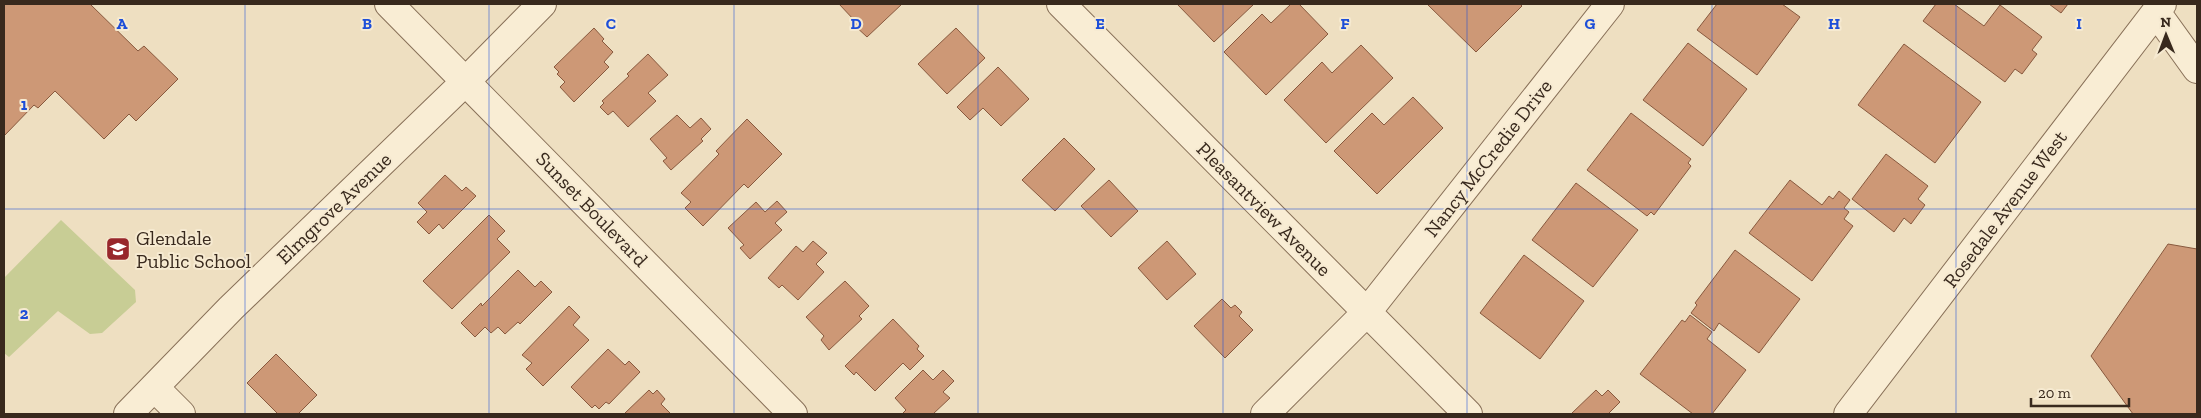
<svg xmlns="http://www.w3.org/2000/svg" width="2201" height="418" font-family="'Zilla Slab',serif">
<rect width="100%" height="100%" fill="#eedfc1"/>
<path fill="#c8cd95" d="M61,220l74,70 1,12 -34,31 -12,1 -32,-23 -49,46 -5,-4v-75z"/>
<path fill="#cd9876" stroke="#88593e" d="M4,4h86l48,47 6,-5 34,33 -42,42 -7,-7 -25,25 -49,-48 -17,17 -4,-3 -30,31z
M839,4h63l-35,33 -14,-13 2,-3z
M1177,4h77l-40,38z
M1291,4h8l29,30 -62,61 -42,-43 38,-38 9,9z
M1427,4h93l2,2 -46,46z
M1717,4h65l18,13 -43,58 -60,-45z
M1936,4h18l30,22 16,-21 42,32 -10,13 5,4 -15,20 -7,-5 -10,13 -82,-61z
M2049,4h19l-7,9z
M594,28l10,11 -2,2 11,11 -9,10 5,5 -35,35 -14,-15 5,-5 -8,-8 2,-2 -5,-5z
M956,28l29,30 -38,36 -29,-30z
M1688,43l59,46 -44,57 -60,-46z
M1904,44l77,58 -46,61 -77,-58z
M1361,45l32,33 -67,65 -42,-43 38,-38 10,11z
M648,54l20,21 -20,18 8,8 -28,26 -15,-16 -5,4 -8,-8 4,-4 -2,-2 27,-25 -2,-2z
M998,67l31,32 -28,27 -18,-18 -13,12 -13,-13z
M1413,97l30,31 -66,66 -43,-43 38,-38 12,12z
M1631,113l60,46 -3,4 3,3 -37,49 -3,-3 -4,4 -60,-46z
M677,115l13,13 11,-10 10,11 -10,10 2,2 -32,29 -8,-9 4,-3 -17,-19z
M747,119l35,35 -34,34 -4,-4 -41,42 -18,-18 6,-6 -10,-9 38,-39 -3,-3z
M1064,138l31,31 -40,42 -33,-31z
M1886,154l42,32 -10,13 7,6 -14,19 -7,-6 -10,14 -42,-33z
M445,175l17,16 4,-4 10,9 -33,33 -4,-5 -10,10 -12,-12 10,-10 -9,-9z
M1109,180l29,31 -27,26 -30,-31z
M1790,180l32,25 7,-9 4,3 6,-8 11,9 -6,8 5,4 -5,7 9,7 -41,55 -63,-48z
M1576,183l62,47 -45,57 -61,-47z
M777,201l10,11 -12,11 7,7 -32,29 -10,-11 4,-3 -16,-17 28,-26 9,10z
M489,215l16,16 -8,8 13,13 -58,57 -29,-28z
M813,241l14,12 -11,11 8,8 -26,28 -16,-15 -3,3 -11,-10 28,-32 7,6z
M1167,241l29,33 -29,26 -29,-32z
M2168,244l29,5v165h-64l-42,-58z
M1735,250l65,49 -41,54 -40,-30 -5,8 -23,-18 6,-8 -2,-2z
M1524,255l60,46 -44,58 -60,-46z
M518,270l17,17 6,-6 11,11 -32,32 -2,-2 -13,12 -7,-7 -7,6 -6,-6 -10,10 -14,-14 20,-20 1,3z
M845,281l24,25 -10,10 3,3 -33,31 -8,-10 3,-4 -18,-19z
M1222,299l9,9 4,-3 7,7 -3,4 14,14 -28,28 -31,-32z
M569,306l11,11 -7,8 16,15 -46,46 -17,-17 6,-6 -10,-8z
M1690,315l22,17 -5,7 39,31 -34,44h-19l-53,-40 42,-54 3,2z
M893,319l26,27 -2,3 7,7 -14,14 -7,-7 -28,28 -19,-19 -2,3 -9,-9z
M608,349l17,16 4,-4 11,11 -31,32 -3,-2 -7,7 -4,-4 -3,3 -21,-21z
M276,354l41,41 -19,19h-20l-31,-31z
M923,370l10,10 10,-10 11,11 -11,11 7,6 -17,16h-31l4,-4 -11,-12z
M649,390l4,4 4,-4 8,9 -4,5 10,10h-47z
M1596,390l6,6 6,-6 12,12 -11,11 1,1h-39z"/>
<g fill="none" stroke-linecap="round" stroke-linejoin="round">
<defs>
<path id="minor" d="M389,4l404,410
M1061,4l407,410
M2156,12l41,57
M155,388l26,26
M128,414l103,-106 235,-227 76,-77
M1265,414l102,-102 243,-308
M1848,414l314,-410"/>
</defs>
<use href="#minor" stroke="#887058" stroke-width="30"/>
<use href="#minor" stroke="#f9edd4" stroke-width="28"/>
</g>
<path fill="none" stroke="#1d4ed8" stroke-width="1" stroke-opacity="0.55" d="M245,4v410M489,4v410M734,4v410M978,4v410M1223,4v410M1467,4v410M1712,4v410M1956,4v410M4,209h2193"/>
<defs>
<symbol id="school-square" viewBox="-11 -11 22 22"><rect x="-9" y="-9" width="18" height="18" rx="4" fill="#98272c" stroke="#f6ead1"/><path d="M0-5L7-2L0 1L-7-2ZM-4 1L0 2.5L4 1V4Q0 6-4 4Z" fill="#fff"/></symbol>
</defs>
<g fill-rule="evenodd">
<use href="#school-square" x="104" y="235" width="28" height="28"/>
</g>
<g text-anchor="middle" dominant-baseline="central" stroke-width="4" stroke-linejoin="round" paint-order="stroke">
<g font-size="20" fill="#38291d" stroke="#f6ead1">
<text transform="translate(1488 158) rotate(-52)">Nancy McCredie Drive</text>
<text transform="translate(334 208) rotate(-44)">Elmgrove Avenue</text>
<text transform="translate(592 209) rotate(46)">Sunset Boulevard</text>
<text transform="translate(1264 209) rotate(45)">Pleasantview Avenue</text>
<text transform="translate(2005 209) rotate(-53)">Rosedale Avenue West</text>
</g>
<g font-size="20" fill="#38291d" stroke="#f6ead1" text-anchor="start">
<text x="136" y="238">Glendale<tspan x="136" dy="23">Public School</tspan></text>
</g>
</g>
<g font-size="16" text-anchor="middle" font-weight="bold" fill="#1d4ed8" stroke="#f6ead1" stroke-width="4" stroke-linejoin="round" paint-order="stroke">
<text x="122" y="29">A</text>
<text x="367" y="29">B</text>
<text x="611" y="29">C</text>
<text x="856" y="29">D</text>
<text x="1100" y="29">E</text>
<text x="1345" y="29">F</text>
<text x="1590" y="29">G</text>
<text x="1834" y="29">H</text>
<text x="2079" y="29">I</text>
<text x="24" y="110">1</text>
<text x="24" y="319">2</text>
</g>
<rect width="2201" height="418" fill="none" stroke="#38291d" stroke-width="10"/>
<g transform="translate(2166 35) rotate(359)" stroke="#f6ead1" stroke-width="4" paint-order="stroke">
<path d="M0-4L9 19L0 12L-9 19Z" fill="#38291d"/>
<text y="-8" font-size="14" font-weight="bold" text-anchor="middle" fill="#38291d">N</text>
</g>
<path d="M2031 398v8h98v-8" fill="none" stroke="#38291d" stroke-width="2.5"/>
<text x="2038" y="398" font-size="15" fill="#38291d" stroke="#f6ead1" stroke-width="4" paint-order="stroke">20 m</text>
</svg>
